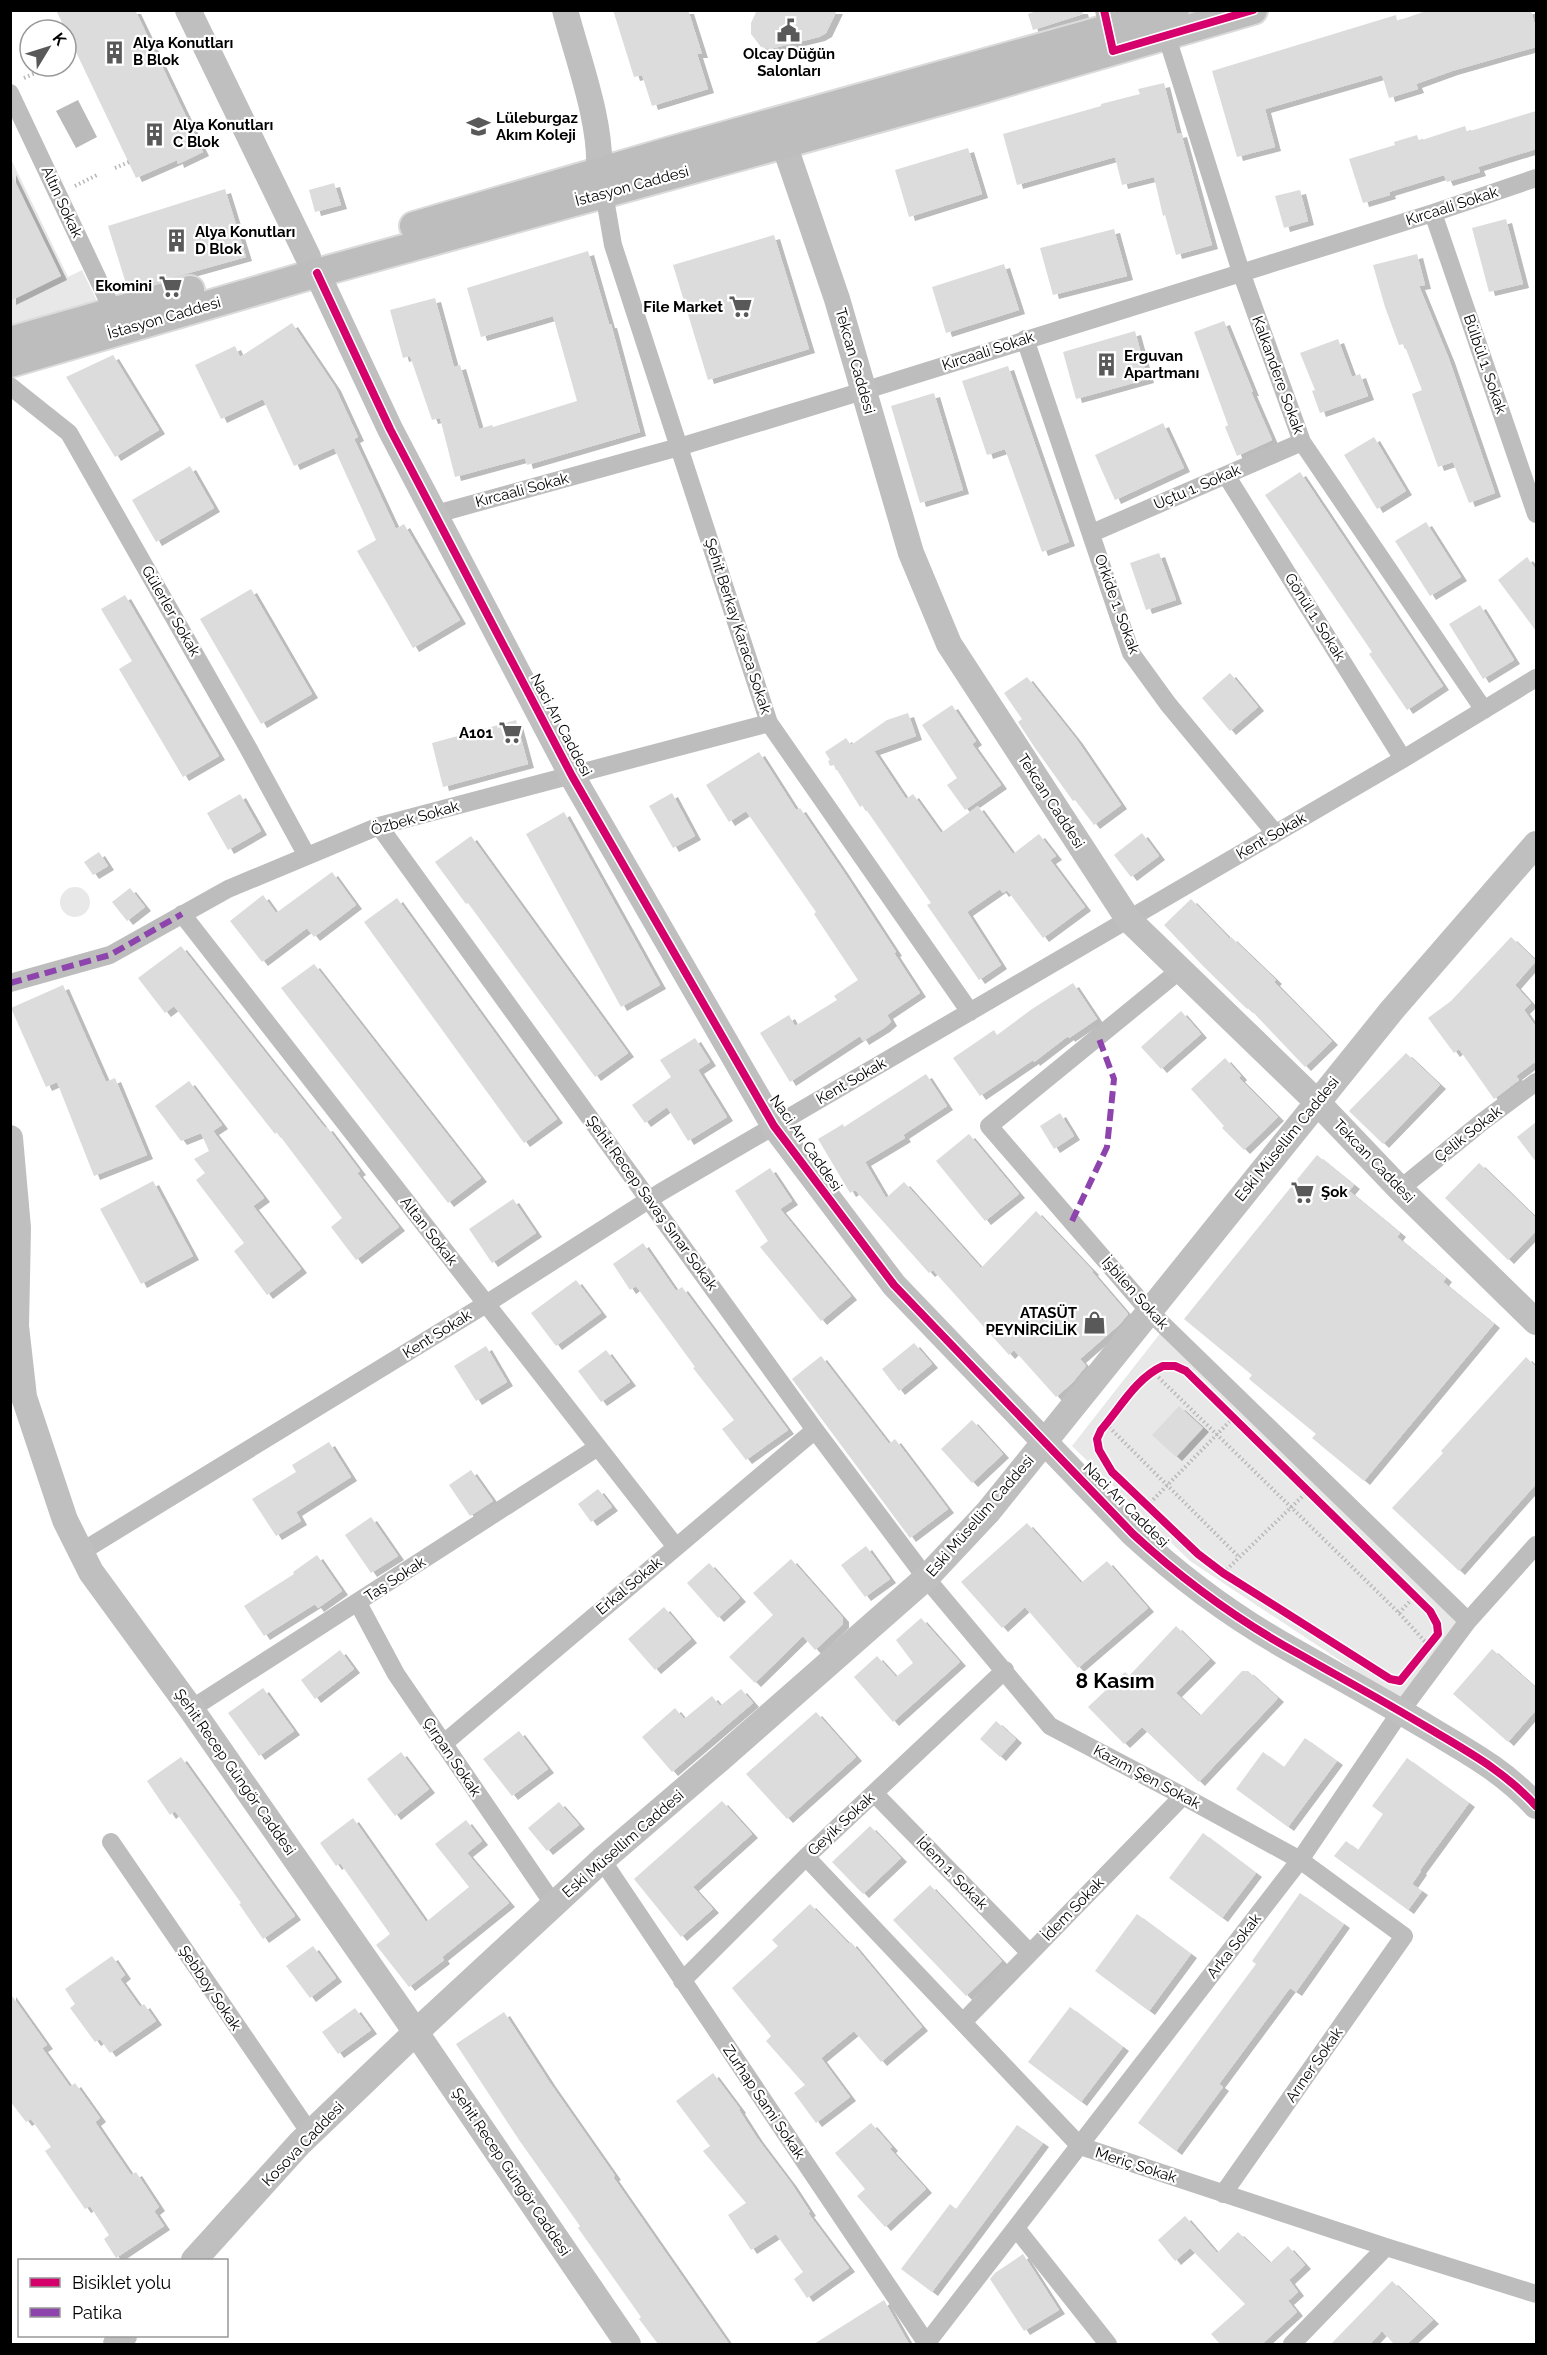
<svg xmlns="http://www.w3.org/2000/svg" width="1547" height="2355" font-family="Raleway,sans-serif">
<defs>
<filter id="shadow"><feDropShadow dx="6" dy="4" stdDeviation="0" flood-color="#0004"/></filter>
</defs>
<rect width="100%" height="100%" fill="#fff"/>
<path fill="#e8e8e8" d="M10,157l58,120 14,-7 19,39 -90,24z
M60 902a15 15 0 1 1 30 0a15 15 0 1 1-30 0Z
M1162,1331l297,290 -58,80 -211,-140 -118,-115z"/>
<path fill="#bababa" d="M78,100l19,37 -21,11 -20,-37z"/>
<path fill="#dcdcdc" filter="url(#shadow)" d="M56,10h79l68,142 -25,12 -1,-4 -41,18z
M613,10h75l14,44h-5l11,35 -56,17 -10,-31 -8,2z
M757,10h80l-11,23 -7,4 -49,12 -9,-2 -10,-13v-11z
M1039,10h43l1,4 -50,16 -5,-16z
M1429,10h102l5,20v17l-84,24 -36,13 2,5 -29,9 -7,-23 -117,34 10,38 -38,10 -25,-86 184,-56 1,6z
M1164,83l13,51 4,-1 31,112 -36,10 -11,-40 -2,1 -9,-39 -32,8 -7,-28 -98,28 -14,-51 98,-28v-2l39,-10 -2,-5z
M1536,111v38l-58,18 2,5 -33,10 -3,-7 -55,17 1,3 -27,8 -14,-44 46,-14 -1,-3 23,-7 2,6 46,-15 2,6z
M968,148l14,46 -73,23 -14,-47z
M10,171l51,105 -51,25z
M334,183l7,22 -26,7 -6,-22z
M225,189l21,68 -118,33 -20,-64z
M1300,190l8,31 -24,7 -9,-32z
M1506,219l17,65 -34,8 -17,-64z
M1114,229l13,47 -74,19 -13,-47z
M774,235l35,114 -101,31 -35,-115z
M588,251l21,73h2l29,108 -113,33 -2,-7 -70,19 -15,-59 -8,2 -22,-64 -7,2 -13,-48 45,-12 19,69 6,-2 19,64 13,-4 1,2 84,-26 -24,-85 -72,21 -14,-49z
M1417,254l8,31 -6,1 30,73 46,134 -26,10 -16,-41 -15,5 -26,-73 10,-4 -18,-46 -5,1 -14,-38 -12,-42z
M1004,264l15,46 -73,23 -14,-46z
M1224,321l29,71h-2l21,48 -35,16 -12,-29 3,-2 -34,-93z
M292,323l43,64 23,50 -4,2 42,90 8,-5 56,96 -47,28 -56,-97 19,-11 -42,-92 -40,18 -31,-67 -42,20 -26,-54 40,-19 5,11z
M1135,331l13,48 -72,20 -13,-47z
M1338,339l14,38 8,-3 8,22 -48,17 -8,-22 3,-1 -15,-37z
M113,355l46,75 -44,27 -49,-80z
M1008,366l61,176 -27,10 -37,-103 -18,6 -25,-74z
M934,393l29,97 -43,13 -29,-97z
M1163,423l21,45 -69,32 -20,-45z
M1374,437l32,54 -29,18 -33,-54z
M190,466l24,42 -58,34 -24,-42z
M1300,472l143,214 -36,24 -38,-56 3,-2 -107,-157z
M1426,522l35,55 -31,19 -35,-55z
M1159,553l17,47 -30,10 -16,-47z
M1527,557l9,13v61l-38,-51z
M251,589l61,105 -51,30 -61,-105z
M125,595l94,161 -36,21 -64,-108 13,-8 -31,-52z
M1480,605l34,55 -31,19 -34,-55z
M1230,673l28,34 -28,24 -28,-33z
M1027,677l50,63 44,65 -27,20 -19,-25 -2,1 -38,-53 -17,-26 4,-3 -18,-26z
M952,705l24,36 -4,3 29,41 -36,25 -18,-25 10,-7 -35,-53z
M908,713l8,23 -42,15 32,48 7,-5 28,39 37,-27 35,48 26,-20 17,22 -6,4 35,47 -42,31 -36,-48 -4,3 -3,-4 -33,23 34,53 -22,15 -52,-75 4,-2 -68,-98 -3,2 -26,-42 -4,1 -2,-5 2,-1 -5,-8 21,-14 5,7 36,-25z
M516,720l12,44 -85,23 -11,-44z
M759,752l37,58 4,-2 43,63 53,81 -2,1 26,40 -33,22 4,7 -7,6 -21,13 -3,-5 -70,46 -30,-49 29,-18 6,11 42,-26 -3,-4 24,-16 -44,-66 2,-2 -70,-101 -17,11 -23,-37z
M672,793l23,43 -22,12 -24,-42z
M240,794l21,37 -33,19 -21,-37z
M564,812l96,173 -39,22 -95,-173z
M1142,833l17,23 -28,21 -17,-22z
M471,836l157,217 -33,24 -127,-174 -2,1 -31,-42z
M99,852l9,14 -15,9 -9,-13z
M332,872l24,33 -42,32 -7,-9 -45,34 -32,-41 33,-26 13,18z
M130,888l15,19 -18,14 -15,-19z
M397,898l160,221 -33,24 -160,-221z
M1191,899l39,40 1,-2 45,43 -2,2 58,59 -27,26 -56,-59 -2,1 -44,-43 -39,-41z
M1511,937l25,24 -21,24 16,18 -7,7 12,17v34l-20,15 3,4 -25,19 -35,-50 -5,4 -26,-35 23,-17z
M181,946l144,182 2,-1 33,44 -3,2 42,54 -43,33 -25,-33 11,-9 -65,-86 -2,2 -101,-128 -9,7 -27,-35z
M314,964l167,214 -33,25 -167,-215z
M1073,983l24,36 -28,19 -1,-2 -34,26 -1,-2 -53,36 -27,-38 41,-28 3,5 35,-26z
M63,985l43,97 9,-4 32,77 -53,21 -37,-94 -11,5 -35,-79z
M1181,1011l20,23 -40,35 -20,-22z
M695,1038l15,24 -12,8 29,47 -39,24 -21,-34 -22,16 -13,-18 39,-28 -11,-17z
M1406,1053l34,32 -57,59 -34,-33z
M1225,1058l16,18 -2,2 39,39 -34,33 -22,-22 2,-2 -33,-37z
M926,1074l21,32 -44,29 2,3 -40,24 21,36 18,-16 77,86 55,-57 57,60 -1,1 36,42 -8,10 -40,35 6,7 -14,17 -16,14 -42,-47 -5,5 -76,-85 -4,3 -74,-83 -5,3 -32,-54 25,-15 1,3z
M189,1081l33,44 -9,6 51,67 -11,8 48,63 -34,26 -33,-44 10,-8 -48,-63 9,-7 -11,-14 15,-8 -8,-18 -20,8 -26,-35z
M1060,1113l14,23 -20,13 -14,-23z
M1536,1122v40l-19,-25z
M969,1134l50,60 -34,27 -49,-60z
M1317,1155l37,30 -5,6 51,42 -3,4 49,41 -3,4 51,42 -130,157 -52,-43 4,-4 -67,-55 3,-4 -68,-56z
M1479,1163l57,55v13l-28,29 -63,-62z
M770,1168l22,33 -12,8 71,87 -30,25 -61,-74 8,-6 -33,-50z
M153,1181l40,75 -52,28 -41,-75z
M513,1199l23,34 -44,30 -23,-34z
M643,1243l33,48 6,-4 106,143 -42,30 -24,-31 12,-9 -41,-52 2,-1 -59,-81 -6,4 -17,-26z
M576,1280l25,33 -45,33 -25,-33z
M914,1343l18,21 -33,27 -17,-22z
M486,1346l21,36 -31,19 -22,-35z
M606,1350l24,32 -29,20 -23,-31z
M821,1356l68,88 6,-5 53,70 -38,29 -118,-159z
M1526,1357l10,10v117l-77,87 -67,-63 51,-55 -2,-2z
M1179,1406l24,22 -27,29 -24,-22z
M972,1420l31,34 -31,29 -31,-34z
M329,1442l22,35 -55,35 5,9 -25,15 -24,-37 44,-27 -4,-7z
M471,1470l22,31 -23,15 -21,-31z
M598,1489l14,18 -21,15 -13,-18z
M371,1517l27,39 -27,17 -26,-38z
M1027,1523l54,60 26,-22 41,47 -70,60 -53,-61 -23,21 -41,-46z
M866,1546l24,33 -25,18 -24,-32z
M317,1555l25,36 -24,17 -3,-4 -51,32 -20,-30 50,-32 -1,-2z
M791,1559l52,59v6l-28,26 -12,-14 -48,47 -26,-26 44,-42 -20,-22z
M709,1563l31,35 -22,20 -31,-35z
M664,1607l27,32 -36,31 -27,-31z
M921,1618l39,44 -67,60 -39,-45 23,-21 19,21 17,-14 -17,-23z
M1176,1626l34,33 -34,34 24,23 42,-45h6l30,27 -79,84 -57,-55 -18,17 -36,-37 37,-35 4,4z
M1492,1649l44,39v22l-28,32 -55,-48z
M340,1650l14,19 -39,30 -14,-19z
M263,1688l31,43 -35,25 -31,-43z
M741,1689l12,14 -81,69 -30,-35 33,-29 9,11 28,-23 8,10z
M816,1712l40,45 -69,62 -41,-45z
M996,1721l20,18 -16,18 -20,-18z
M519,1731l29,38 -36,27 -29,-37z
M1305,1738l32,23 -49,66 -52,-38 27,-37 21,15z
M401,1752l28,37 -34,27 -28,-37z
M181,1757l114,159 -32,23 -24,-35 2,-1 -66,-92 -5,4 -23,-34z
M1407,1758l62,45 -49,67 1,1 -9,13 10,7 -14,19 -74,-54 12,-15 12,9 25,-36 -11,-8z
M722,1801l30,33 -59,53 20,22 -32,28 -47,-58z
M559,1802l20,23 -32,26 -19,-23z
M353,1818l73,104 43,-35 -34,-43 31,-24 16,21 -15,12 42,50 -67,54 2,3 -35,27 -33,-42 14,-11 -50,-71 -4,3 -16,-23z
M870,1826l31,32 -38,36 -31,-32z
M1203,1833l53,40 -34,45 -53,-40z
M930,1885l72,76 -36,35 -73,-76z
M1300,1893l44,31 -48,68 -6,-4 -71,96 4,3 -47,64 -38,-28 118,-159 -4,-3z
M810,1904l39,40 2,-2 71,85 -41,35 -27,-31 -33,27 29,39 -34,26 -22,-30 11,-8 -39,-44 5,-5 -39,-48 46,-42 -6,-6z
M1137,1914l54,40 -42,57 -54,-40z
M313,1946l23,32 -26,20 -24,-32z
M112,1956l13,19 -5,4 20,28 4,-3 12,17 -46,32 -10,-14 -5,3 -25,-34 5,-4 -10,-15z
M10,1993l37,52 -5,3 28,39 5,-4 25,35 -5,4 36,53 5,-3 23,35 -5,4 10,15 -48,32 -12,-19 5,-4 -19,-29 -5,3 -40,-58 6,-4 -20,-28 -5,3 -16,-21z
M1070,2007l53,40 -42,55 -53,-40z
M355,2008l16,22 -33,24 -16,-22z
M504,2012l46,71 65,93 -2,1 116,167h-71l-19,-25 2,-2 -63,-89 2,-2 -61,-86 -63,-96z
M713,2073l27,36 -1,1 18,28 34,45 19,29 -2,1 41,55 -42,30 -13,-19 9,-7 -27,-38 -25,16 -23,-35 18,-12 -43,-52 7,-5 -34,-45z
M871,2123l21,24 -2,2 36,40 -41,38 -28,-31 8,-7 -30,-36z
M1017,2125l26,18 -111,149 -31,-23 49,-65 6,5z
M1185,2216l32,37 21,-21 32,31 18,-17 17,19 -16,15 9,12 -10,9 9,11 -35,32h-42l-9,-10 34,-30 -55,-56 -15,13 -17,-21z
M1023,2254l36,56 -35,21 -34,-52 5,-6z
M1392,2281l41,39 -26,24h-13l-12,-13 -12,13h-39z
M884,2300l25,44h-95z"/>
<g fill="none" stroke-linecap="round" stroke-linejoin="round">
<defs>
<path id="primary" d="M414,226l253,-74 508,-142
M10,341l180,-51
M10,363l307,-90 655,-181 281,-82"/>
</defs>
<use href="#primary" stroke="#dbdbdb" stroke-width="32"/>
<path stroke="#b8b8b8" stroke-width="4" stroke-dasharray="1.5 3" stroke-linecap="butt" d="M42,23l1,7
M28,43l2,2
M66,47l5,-4
M24,78l27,-12
M115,168l14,-6
M75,186l22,-11
M1152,1371l247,242 29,32
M1106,1424l133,133
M1147,1506l86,-88
M1220,1576l87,-84
M1399,1613l16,-17"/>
<path stroke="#bdbdbd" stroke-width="18" d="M1104,10l4,19
M1166,34l75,238 61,170 182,268
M10,93l103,218
M604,193l9,52 156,478 201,289
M1433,213l103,301
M1025,339l106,314 37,51 107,129
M10,386l59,47 178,313 60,110
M1226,475l177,284
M436,514l243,-67 184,-56 570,-178 103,-35
M1092,533l210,-91
M379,826l436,604 111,148 124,148 133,70 117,64 104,76 -181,258
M182,914l494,633
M1180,970l-191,156 160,185 319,310
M10,983l100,-28 118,-66 151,-63 390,-103
M1400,1189l82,-67 54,-40
M81,1552l405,-248 175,-112 742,-433 133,-81
M358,1603l38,71 158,231
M191,1709l407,-262
M443,1744l372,-314
M874,1793l156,160
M111,1842l199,291
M806,1857l274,289 306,101 150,47
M602,1860l325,484
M682,1981l124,-124 199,-187
M963,2022l220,-226
M1016,2228l92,116
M926,2344l374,-484 101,-149 67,-90 68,-76
M1292,2344l94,-97"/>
<path stroke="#bfbfbf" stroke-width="26" d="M188,10l120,247
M565,10c13,50 37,112 34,162
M784,144l53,155 74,254 38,91 179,275 189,183 83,87 136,133
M317,273l73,156 182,347 202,350 120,159 239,249c52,48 104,86 166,120 44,25 88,49 131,75 40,24 74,42 106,77
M10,1138l8,90 -2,98 8,71 41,123 26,52 100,137 213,306 224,329
M194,2260l106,-117 116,-111 186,-172 118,-101 206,-181 62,-66 404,-502 144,-166
M116,2344l8,-8"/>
<use href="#primary" stroke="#bdbdbd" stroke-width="28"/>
<path stroke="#8e44ad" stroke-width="6" stroke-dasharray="12 6" stroke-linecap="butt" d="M10,983l100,-28 72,-41
M1072,1221l35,-74 7,-68 -16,-43"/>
<defs>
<path id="cycleway" d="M1104,10l9,41 140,-41
M317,273l73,156 182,347 202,350 120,159 239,249c52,48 104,86 166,120 44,25 88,49 131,75 40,24 74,42 106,77
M1163,1366h12l11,5 244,240 7,13 1,10 -38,47 -10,-2 -167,-106 -25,-19 -86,-82 -13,-22 -2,-11 4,-9c19,-22 35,-52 62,-64z"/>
</defs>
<use href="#cycleway" stroke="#fff" stroke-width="11"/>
<use href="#cycleway" stroke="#d6006c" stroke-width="8"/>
</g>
<defs>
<symbol id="civic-bare" viewBox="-9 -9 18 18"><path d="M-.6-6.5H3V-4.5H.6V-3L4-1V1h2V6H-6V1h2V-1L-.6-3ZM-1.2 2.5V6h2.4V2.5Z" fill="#595959" stroke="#fff" stroke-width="2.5" paint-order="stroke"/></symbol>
<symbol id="building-bare" viewBox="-9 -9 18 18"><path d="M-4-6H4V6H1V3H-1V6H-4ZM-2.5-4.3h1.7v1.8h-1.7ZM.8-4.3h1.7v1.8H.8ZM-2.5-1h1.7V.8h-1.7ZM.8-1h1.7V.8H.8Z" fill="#595959" stroke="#fff" stroke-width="2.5" paint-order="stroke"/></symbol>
<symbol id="school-bare" viewBox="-9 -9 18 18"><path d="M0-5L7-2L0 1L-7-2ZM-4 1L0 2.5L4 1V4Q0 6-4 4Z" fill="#595959" stroke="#fff" stroke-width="2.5" paint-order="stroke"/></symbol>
<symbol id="supermarket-bare" viewBox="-9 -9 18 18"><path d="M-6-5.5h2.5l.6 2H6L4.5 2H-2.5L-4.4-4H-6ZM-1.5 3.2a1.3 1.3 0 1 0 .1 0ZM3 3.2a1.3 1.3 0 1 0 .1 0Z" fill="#595959" stroke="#fff" stroke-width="2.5" paint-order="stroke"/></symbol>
<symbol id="shop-bare" viewBox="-9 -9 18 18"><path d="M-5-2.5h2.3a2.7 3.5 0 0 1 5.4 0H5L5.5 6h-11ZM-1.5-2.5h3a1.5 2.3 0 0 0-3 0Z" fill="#595959" stroke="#fff" stroke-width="2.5" paint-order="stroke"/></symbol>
</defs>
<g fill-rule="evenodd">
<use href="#civic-bare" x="772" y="14" width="33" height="33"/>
<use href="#building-bare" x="98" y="36" width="33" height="33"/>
<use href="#school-bare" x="462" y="110" width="33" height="33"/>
<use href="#building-bare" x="138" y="118" width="33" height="33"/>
<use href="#building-bare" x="160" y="224" width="33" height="33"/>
<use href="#supermarket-bare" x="154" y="270" width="33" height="33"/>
<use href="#supermarket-bare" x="724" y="290" width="33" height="33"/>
<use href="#building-bare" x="1090" y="348" width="33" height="33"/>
<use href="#supermarket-bare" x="494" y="716" width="33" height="33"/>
<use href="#supermarket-bare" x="1286" y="1176" width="33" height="33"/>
<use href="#shop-bare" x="1078" y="1306" width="33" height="33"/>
</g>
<g text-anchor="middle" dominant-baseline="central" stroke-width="4.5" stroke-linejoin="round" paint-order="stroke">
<g font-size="15" font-weight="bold" fill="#000" stroke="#fff" text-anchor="start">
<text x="133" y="43">Alya Konutları<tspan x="133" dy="17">B Blok</tspan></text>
<text x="789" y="54" text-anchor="middle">Olcay Düğün<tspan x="789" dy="17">Salonları</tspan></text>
<text x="496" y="118">Lüleburgaz<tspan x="496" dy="17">Akım Koleji</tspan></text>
<text x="173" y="125">Alya Konutları<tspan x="173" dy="17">C Blok</tspan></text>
<text x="195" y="232">Alya Konutları<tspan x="195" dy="17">D Blok</tspan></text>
<text x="152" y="286" text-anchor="end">Ekomini</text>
<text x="723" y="307" text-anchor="end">File Market</text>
<text x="1124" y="356">Erguvan<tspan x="1124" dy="17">Apartmanı</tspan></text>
<text x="493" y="733" text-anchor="end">A101</text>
<text x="1321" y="1192">Şok</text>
<text x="1077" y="1313" text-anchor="end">ATASÜT<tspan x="1077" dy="17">PEYNİRCİLİK</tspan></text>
</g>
<g font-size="15" fill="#000" stroke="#fff">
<text transform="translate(632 186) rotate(-15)">İstasyon Caddesi</text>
<text transform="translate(62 202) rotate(65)">Altın Sokak</text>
<text transform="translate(1452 206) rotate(-18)">Kırcaali Sokak</text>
<text transform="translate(164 318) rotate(-16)">İstasyon Caddesi</text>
<text transform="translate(988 351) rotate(-18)">Kırcaali Sokak</text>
<text transform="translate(855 361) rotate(74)">Tekcan Caddesi</text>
<text transform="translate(1485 364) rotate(71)">Bülbül 1. Sokak</text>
<text transform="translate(1278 375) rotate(70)">Kalkandere Sokak</text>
<text transform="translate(1197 487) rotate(-23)">Uçtu 1. Sokak</text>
<text transform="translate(522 490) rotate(-15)">Kırcaali Sokak</text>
<text transform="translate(1117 604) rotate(70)">Orkide 1. Sokak</text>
<text transform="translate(171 611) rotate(60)">Gülerler Sokak</text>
<text transform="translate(1315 617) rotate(58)">Gönül 1. Sokak</text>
<text transform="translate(738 626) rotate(72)">Şehit Berkay Karaca Sokak</text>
<text transform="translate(561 725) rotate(62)">Naci Arı Caddesi</text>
<text transform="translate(1051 801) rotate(57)">Tekcan Caddesi</text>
<text transform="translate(415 818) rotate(-16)">Özbek Sokak</text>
<text transform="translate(1271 836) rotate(-30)">Kent Sokak</text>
<text transform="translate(851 1081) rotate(-30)">Kent Sokak</text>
<text transform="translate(1468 1134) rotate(-38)">Çelik Sokak</text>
<text transform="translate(1287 1139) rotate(-51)">Eski Müsellim Caddesi</text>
<text transform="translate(806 1143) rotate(55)">Naci Arı Caddesi</text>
<text transform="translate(1374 1161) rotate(46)">Tekcan Caddesi</text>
<text transform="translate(652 1203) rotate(54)">Şehit Recep Savaş Sınar Sokak</text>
<text transform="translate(429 1231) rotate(52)">Altan Sokak</text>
<text transform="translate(1135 1293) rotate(48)">İşbilen Sokak</text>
<text transform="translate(437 1334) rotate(-32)">Kent Sokak</text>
<text transform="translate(1126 1505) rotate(45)">Naci Arı Caddesi</text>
<text transform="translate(980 1516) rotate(-49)">Eski Müsellim Caddesi</text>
<text transform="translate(395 1579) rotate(-33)">Taş Sokak</text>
<text transform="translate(629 1586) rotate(-40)">Erkal Sokak</text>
<text transform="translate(452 1757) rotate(56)">Çırpan Sokak</text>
<text transform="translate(235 1772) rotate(55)">Şehit Recep Güngör Caddesi</text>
<text transform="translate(1147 1777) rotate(28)">Kazım Şen Sokak</text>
<text transform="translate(841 1824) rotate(-43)">Geyik Sokak</text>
<text transform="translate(623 1844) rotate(-41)">Eski Müsellim Caddesi</text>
<text transform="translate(952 1873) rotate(46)">İdem 1. Sokak</text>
<text transform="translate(1073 1909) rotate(-46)">İdem Sokak</text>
<text transform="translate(1234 1946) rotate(-52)">Arka Sokak</text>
<text transform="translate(210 1988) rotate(56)">Şebboy Sokak</text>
<text transform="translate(1314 2065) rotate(-55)">Arıner Sokak</text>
<text transform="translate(764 2102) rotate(56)">Zurhap Sami Sokak</text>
<text transform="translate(303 2144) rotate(-46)">Kosova Caddesi</text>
<text transform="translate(1136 2165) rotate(18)">Meriç Sokak</text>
<text transform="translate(511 2172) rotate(56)">Şehit Recep Güngör Caddesi</text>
</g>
<g font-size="21" font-weight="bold" fill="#000" stroke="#fff">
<text x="1115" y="1680">8 Kasım</text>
</g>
</g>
<rect width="1547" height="2355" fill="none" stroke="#000000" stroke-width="24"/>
<rect x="18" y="2259" width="210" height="78" fill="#ffffff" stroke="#999999" stroke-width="1.5"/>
<rect x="30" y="2278" width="30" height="9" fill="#d6006c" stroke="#999999" stroke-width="1.5"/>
<text x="72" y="2289" font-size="18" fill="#000000">Bisiklet yolu</text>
<rect x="30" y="2308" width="30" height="9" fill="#8e44ad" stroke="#999999" stroke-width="1.5"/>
<text x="72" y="2319" font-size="18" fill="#000000">Patika</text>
<g transform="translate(48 48) rotate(52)"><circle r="28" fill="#ffffff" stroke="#999999" stroke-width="1.5"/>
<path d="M0-4.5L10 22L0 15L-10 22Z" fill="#595959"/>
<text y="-9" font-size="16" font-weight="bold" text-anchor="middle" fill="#000000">K</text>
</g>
</svg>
